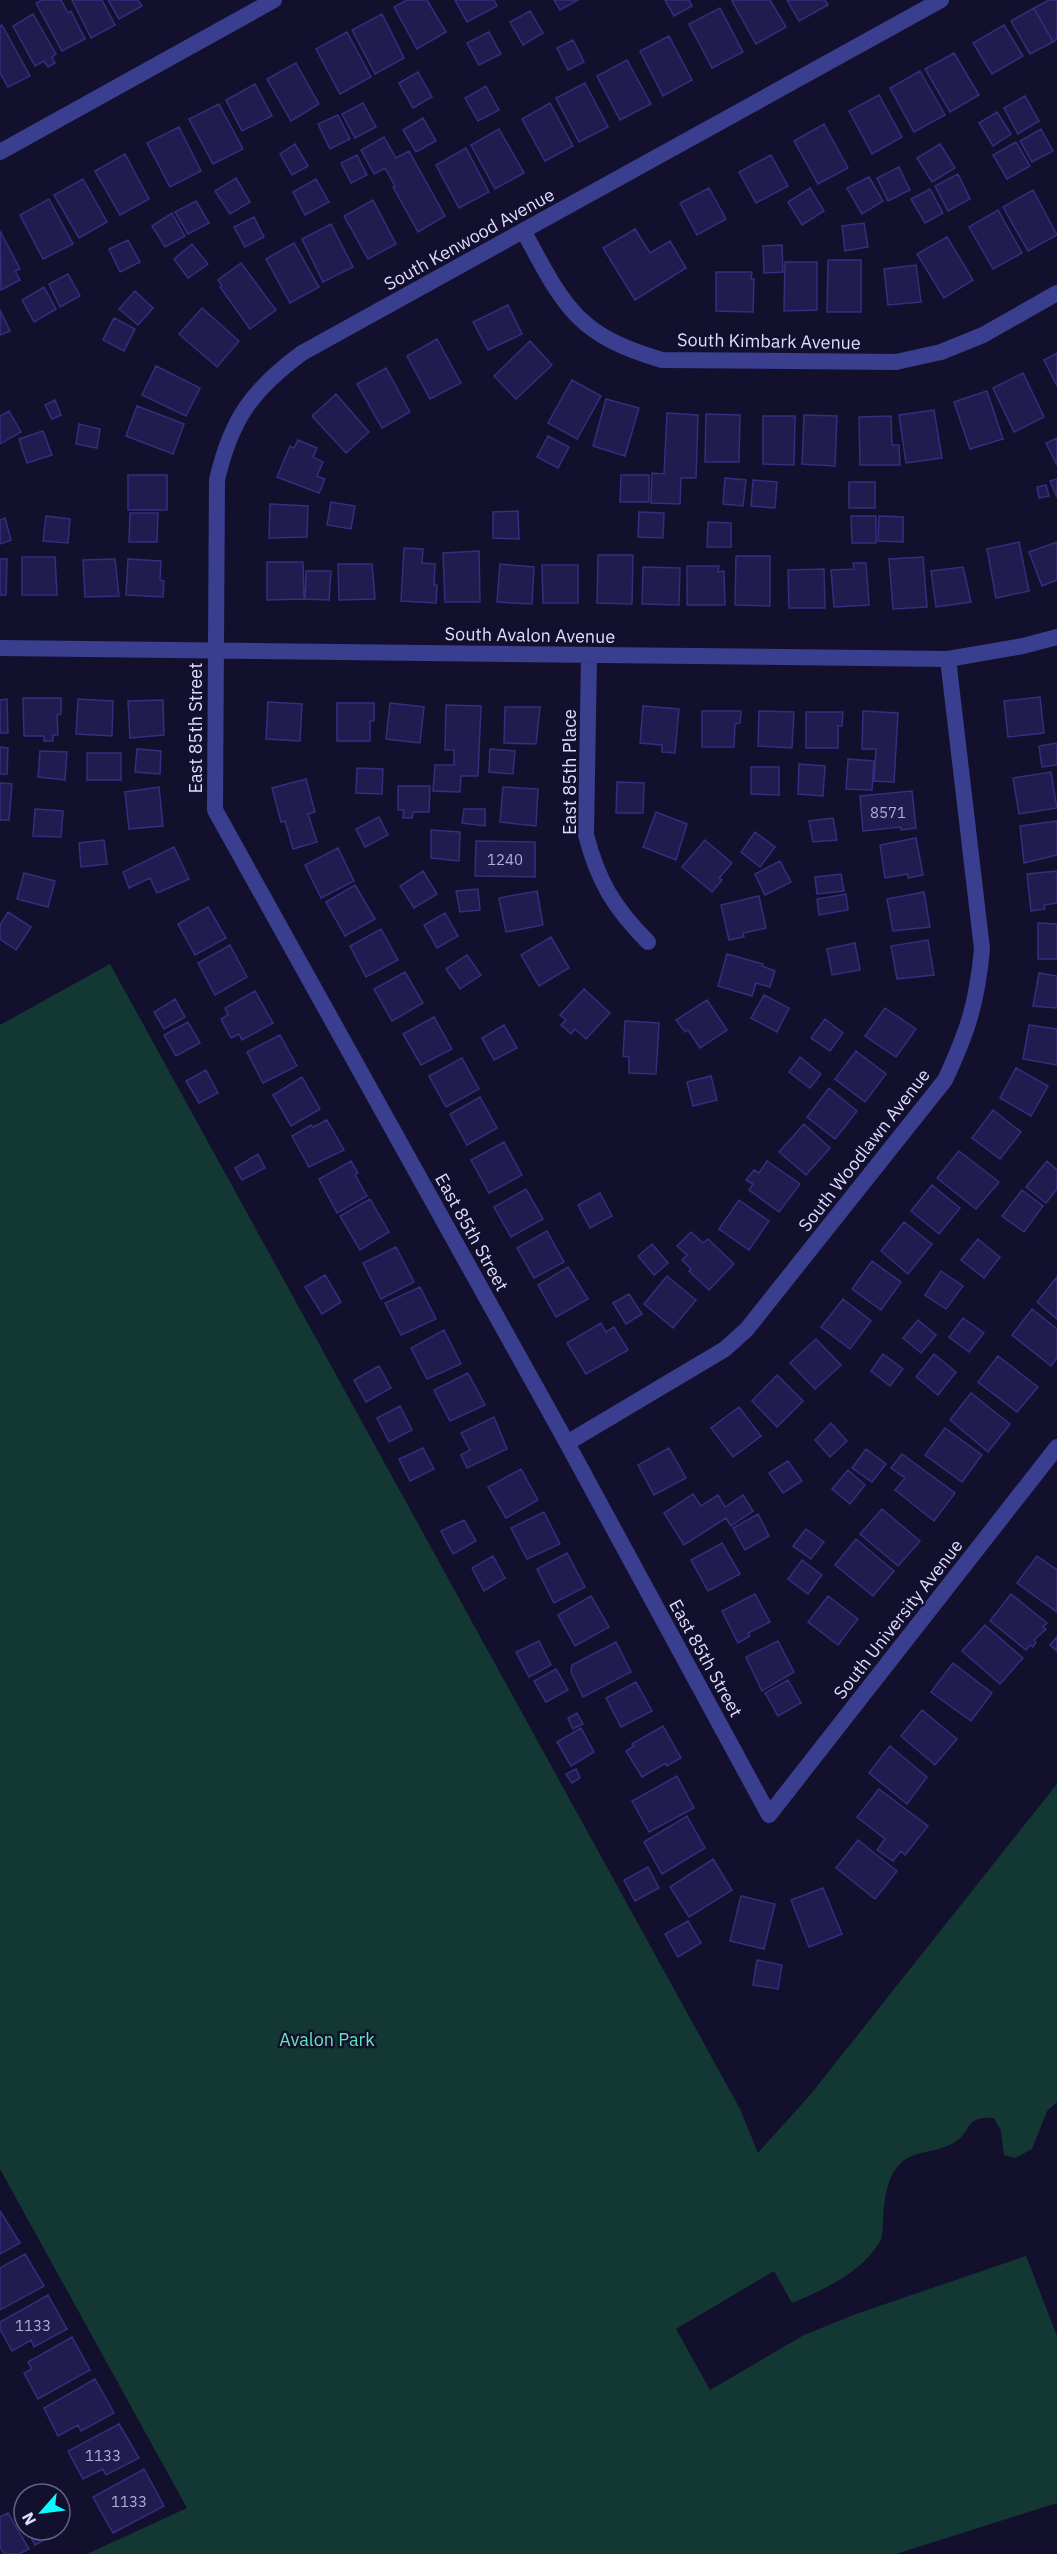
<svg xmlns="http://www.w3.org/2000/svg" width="1057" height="2554" font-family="'IBM Plex Sans',sans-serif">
<rect width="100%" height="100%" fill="#13102e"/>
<path fill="#133833" d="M110,964l630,1145 18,44 52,-58 247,-311v318l-10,9 -15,38 -17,9 -11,-3 -3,-24 -7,-13c-29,-3 -22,13 -39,24 -17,11 -41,8 -54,21 -16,15 -17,41 -18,60 -1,6 0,14 -3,18 -17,31 -57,49 -88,62l-18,-32 -98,58 34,61 94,-55 52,-21 170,-58 31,80v167l-161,51h-809l100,-46 -187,-339v-1144z"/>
<path fill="#211c50" stroke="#352d7d" stroke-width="1.5" d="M42,0h19l7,13 3,-2 14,28 -23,12 -26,-48z
M72,0h30l13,25 -24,13z
M108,0h30l4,6 -23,13z
M407,0h20l19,32 -29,17 -23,-42z
M455,0h39l3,6 -30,16z
M554,0h24l-18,10z
M665,0h24l3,6 -18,10z
M734,0h36l16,27 -30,17 -24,-43z
M787,0h38l3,5 -29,16z
M1049,0h8v39l-4,3 -19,-34z
M720,8l23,44 -31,16 -23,-44z
M1034,8l19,34 -23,12 -19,-33z
M530,11l13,22 -20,12 -13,-23z
M33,14l23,40 -4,3 3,6 -7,4 -4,-6 -9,5 -22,-40z
M382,14l22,44 -29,16 -23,-44z
M2,25l28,51 -22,11 -8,-14v-47z
M1004,25l19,31 -31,18 -19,-31z
M347,32l24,45 -31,17 -24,-45z
M489,32l12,22 -22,11 -12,-22z
M669,36l23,44 -29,16 -23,-45z
M573,40l11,22 -16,8 -11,-22z
M954,53l25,42 -29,17 -25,-43z
M627,60l24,44 -31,16 -23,-44z
M296,63l23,41 -28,17 -24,-42z
M920,71l25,44 -31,17 -24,-44z
M418,72l14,25 -19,11 -14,-25z
M585,83l23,44 -29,15 -23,-44z
M255,84l17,32 -30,15 -16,-31z
M486,86l13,24 -21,11 -13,-23z
M879,95l23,42 -30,17 -23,-43z
M1025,96l14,25 -21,13 -14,-26z
M363,103l13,24 -21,11 -13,-24z
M550,103l23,43 -28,15 -23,-42z
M219,104l24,45 -30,15 -24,-45z
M997,112l14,22 -18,12 -14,-23z
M338,115l12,24 -20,10 -12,-25z
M423,118l13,23 -20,11 -13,-22z
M824,124l24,44 -30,16 -24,-43z
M179,127l22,44 -31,16 -23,-44z
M499,129l25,44 -29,16 -24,-44z
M1041,129l12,22 -21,11 -12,-21z
M384,137l12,21 13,-7 36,65 -27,16 -25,-45 2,-1 -10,-18 -11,6 -13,-24z
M1016,142l14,24 -23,13 -14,-24z
M295,144l13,22 -16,9 -12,-21z
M940,144l15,24 -23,14 -15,-24z
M466,148l23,44 -30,16 -23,-43z
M125,154l24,45 -29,16 -25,-44z
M357,155l10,20 -16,8 -10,-20z
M771,155l17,31 -32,17 -17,-31z
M899,167l11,23 -22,11 -11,-23z
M958,174l12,25 -22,12 -13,-25z
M869,177l14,24 -21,13 -15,-26z
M236,178l14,24 -20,12 -15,-23z
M83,179l24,43 -28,16 -25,-43z
M316,179l13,23 -24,13 -12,-23z
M709,188l17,31 -29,16 -17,-32z
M810,188l14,23 -22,14 -14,-23z
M930,189l13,24 -18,10 -14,-24z
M1033,190l24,45 -29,16 -25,-44z
M49,199l24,45 -30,15 -23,-44z
M373,200l23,44 -28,15 -24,-43z
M196,201l13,22 -21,11 -13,-22z
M998,210l24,43 -29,16 -24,-42z
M172,213l13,23 -20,11 -13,-21z
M254,217l10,20 -19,10 -11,-20z
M864,223l4,24 -23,4 -3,-25z
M331,224l22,43 -30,15 -21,-43z
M635,229l15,24 20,-12 16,27 -51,32 -32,-52z
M0,231l20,38 -5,2 5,9 -19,10z
M947,237l26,43 -29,18 -27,-44z
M128,240l12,22 -20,10 -11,-23z
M294,243l25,44 -29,16 -24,-44z
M192,244l16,20 -20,14 -14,-19z
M782,245l1,27 -19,1 -1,-27z
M828,260h33v52h-34z
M785,262h32v48l-33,1z
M241,263l35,47 -26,19 -30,-42 2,-1 -4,-6z
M916,265l5,37 -33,3 -4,-36z
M716,272h36l-1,7h3l-1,33 -37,-1z
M68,274l12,22 -20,11 -11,-23z
M44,287l12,22 -22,13 -12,-22z
M135,291l18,17 -15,17 -19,-16z
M508,305l14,29 -34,16 -15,-28z
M202,308l37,33 -22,26 -38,-33z
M0,310l10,21 -10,4z
M114,318l21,11 -11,22 -21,-11z
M437,339l24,44 -31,16 -23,-43z
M530,341l22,24 -36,34 -22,-23z
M1057,353v33l-13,-26z
M156,366l44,22 -14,28 -44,-21z
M386,368l24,44 -28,16 -25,-44z
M1023,373l21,44 -30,15 -21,-44z
M572,380l29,16 -24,43 -29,-16z
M987,391l16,48 -33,10 -16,-47z
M336,394l33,38 -23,21 -34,-37z
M606,399l33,9 -14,48 -32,-10z
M55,400l6,15 -9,4 -7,-14z
M137,406l47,18 -11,30 -47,-18z
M934,410l8,48 -36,5 -7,-48z
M9,411l12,21 -21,12v-28z
M667,413l31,2 -2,63h-15l-1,26 -29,-1 1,-30 12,1z
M706,414l34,1 -1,47h-34z
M804,415l33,1 -2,50 -33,-2z
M763,416h32l-1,49 -31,-1z
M891,416l1,29h7l1,20h-40l-1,-48z
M79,424l21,5 -3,19 -21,-4z
M43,431l9,24 -25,8 -8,-24z
M548,436l21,11 -11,21 -21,-11z
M1057,438v27l-11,-22z
M298,440l19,8 -4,9 10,5 -6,14 8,3 -6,14 -42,-16 13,-31 4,2z
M128,475h39v35h-39z
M621,475h28v27h-29z
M725,478l21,2 -3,26 -20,-2z
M1057,479v18l-7,-16z
M753,480l24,2 -2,26 -24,-2z
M849,482h26v26h-26z
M1046,485l3,11 -10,2 -2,-11z
M331,502l24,4 -4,23 -24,-4z
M270,504l38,2 -1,31 -38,1z
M518,511l1,28 -26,-1v-26z
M639,512l25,1 -1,25 -25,-1z
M130,513h28l-1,29h-28z
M46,516l24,3 -2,24 -25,-2z
M851,516h25v27h-24z
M879,516l24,1v25l-25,-1z
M5,518l6,22 -11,4v-24z
M708,522l23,1v24h-24z
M1019,542l10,49 -33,7 -9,-49z
M1057,542v38l-15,6 -13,-34z
M404,548l19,1 -1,14 13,1 -1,21h3l-1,18 -35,-2z
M479,551l1,51h-35l-2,-49z
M598,555h35l-1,49 -35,-1z
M736,556h34v50l-35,-1z
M22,557h33l2,38h-35z
M923,557l4,50 -34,2 -4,-50z
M0,559h7l-1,36h-6z
M115,559l4,37 -34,1 -2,-37z
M128,559l33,2 -1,19 4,1 -1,16 -37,-2z
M267,562h36l1,37 -37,1z
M853,563h13l3,42 -35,2 -3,-37 23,-1z
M338,564h34l3,35 -36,1z
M500,564l34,3 -2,37 -35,-2z
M542,565h36v38h-35z
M687,566h32l-1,6 6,-1 1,34h-38z
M643,567l37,1 -1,37 -37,-1z
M963,567l8,35 -35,5 -5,-36z
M824,569l1,39h-36l-1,-38z
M306,571h25l-2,29 -24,-1z
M1040,697l4,36 -36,4 -4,-36z
M23,698h38v16l-4,1 1,20h-5v6h-9v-5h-20z
M7,699l1,34h-8v-33z
M78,699l35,2 -1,35 -36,-2z
M163,700l1,35 -34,3 -2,-37z
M268,702l34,2 -2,37 -34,-2z
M337,703h37v18h-4v20h-33z
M390,703l34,4 -4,36 -34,-4z
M446,705l35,1 -3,70h-17l-1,16 -27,-1 2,-26h19v-15h-9z
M643,706l36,3 -4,44 -13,-1v-7l-22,-2z
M505,707h35l-4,37 -32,-1z
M702,711h39l-1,12 -5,1 -1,23h-32z
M759,711l35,1 -2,36 -34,-2z
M863,711l35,2 -4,69 -20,-1 2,-32h-14z
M806,712h37l-1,14h-4v22h-32z
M1057,743v22l-15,2 -3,-21z
M0,747l8,1 -1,26h-7z
M137,749l24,2 -1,23 -25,-2z
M490,749l25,2 -2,23 -24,-2z
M40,751l27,1 -2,28 -27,-3z
M87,753h34v27h-34z
M848,759l26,2 -2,29 -26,-1z
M799,764l26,2 -2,30 -25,-2z
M751,767h28v28l-28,-1z
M357,768l26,1 -1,25 -26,-1z
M1051,772l6,36 -38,6 -6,-36z
M306,779l9,33 -7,2 9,28 -24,7 -8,-28 -4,1 -9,-34z
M617,782l27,1 -1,30h-27z
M0,783l12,1 -3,36h-9z
M398,786h32l-1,26h-16l-1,6h-9l1,-8h-6z
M159,787l4,39 -34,3 -4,-37z
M503,787l35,2 -2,37 -36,-4z
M912,791l4,37 -15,2v-3l-38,4 -3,-35z
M35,809l28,2 -2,26 -28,-1z
M464,809h21v17l-23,-3z
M656,812l31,12 -11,36 -33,-13z
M379,817l9,18 -23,12 -9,-18z
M833,818l4,22 -24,2 -4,-21z
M1057,821v34l-33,8 -4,-37z
M431,830l29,2 -1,29 -28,-3z
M755,832l20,15 -15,20 -19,-15z
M916,838l7,37 -15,3v-4l-23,4 -5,-33z
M104,840l3,24 -26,3 -2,-24z
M705,840l27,23 -13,15 3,2 -10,12 -30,-25z
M476,841l59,1v35l-60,-1z
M174,847l15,32 -32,14 -7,-15 -21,10 -6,-16z
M338,848l16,33 -33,17 -16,-33z
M780,861l11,21 -26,13 -10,-21z
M423,871l14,23 -23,14 -14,-22z
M1057,871v32l-13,2 1,4 -14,2 -4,-37z
M24,873l31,8 -7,26 -31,-8z
M841,874l3,17 -27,3 -2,-17z
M355,885l20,34 -30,17 -19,-34z
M478,889l2,21 -20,2 -4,-21z
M537,891l6,34 -37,7 -7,-34z
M924,892l6,35 -37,4 -6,-32z
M846,894l2,16 -29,5 -2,-16z
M759,896l7,32 -23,5 1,4 -15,3 -8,-35z
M208,907l18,31 -31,17 -17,-31z
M8,912l23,15 -15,23 -16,-11v-14z
M445,913l13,23 -21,12 -13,-23z
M1038,923l19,1v35h-19z
M381,929l17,31 -32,17 -16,-31z
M551,937l18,31 -30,18 -18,-31z
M928,940l6,35 -37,4 -6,-33z
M855,943l5,27 -28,5 -5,-26z
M230,945l17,32 -32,18 -17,-32z
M727,954l36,10 -1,2 13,5 -5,16 -14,-4 -4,13 -34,-10z
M467,955l14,20 -21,14 -14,-20z
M405,972l18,31 -31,18 -18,-32z
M1039,973l18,3v32l-24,-2z
M584,989l26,24 -24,26 -11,-10 -4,5 -10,-9 5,-5 -6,-5z
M255,991l18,32 -31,17 -3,-6 -8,4 -10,-19 7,-4 -3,-7z
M764,995l25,13 -12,24 -26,-14z
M175,999l10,18 -21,12 -10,-17z
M707,1000l20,30 -27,18 -12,-18 -3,2 -9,-12z
M885,1008l31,21 -20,28 -31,-21z
M434,1017l18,32 -31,16 -18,-31z
M825,1019l18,14 -13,18 -19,-13z
M625,1021l34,2 -3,51 -27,-1v-16l-6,-1z
M188,1022l12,21 -24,13 -12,-21z
M504,1025l13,23 -23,12 -12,-22z
M1029,1025l28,4v36l-34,-6z
M280,1035l17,31 -34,17 -16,-31z
M856,1051l30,23 -21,28 -30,-23z
M800,1057l21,17 -11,14 -21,-16z
M462,1058l17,31 -33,18 -17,-31z
M1016,1068l32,18 -17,30 -31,-18z
M206,1070l12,23 -19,10 -13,-22z
M711,1076l6,24 -24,6 -6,-24z
M302,1077l18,32 -29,17 -18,-31z
M829,1088l28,23 -22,28 -28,-22z
M480,1097l17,31 -30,17 -17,-31z
M993,1110l28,22 -21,27 -28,-21z
M327,1120l17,30 -35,17 -17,-31 19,-11 2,2z
M804,1124l26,24 -24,27 -27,-23z
M504,1142l18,33 -33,18 -18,-33z
M959,1151l40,31 -23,27 -39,-31z
M258,1154l7,14 -23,12 -7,-12z
M351,1161l7,12 -3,2 12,21 -30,17 -18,-34z
M767,1161l33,23 -21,28 -30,-22 4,-6 -7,-4 8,-10 5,3z
M1047,1161l10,9v19l-11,14 -20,-16z
M932,1185l28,23 -21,26 -28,-23z
M526,1189l17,30 -32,18 -17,-30z
M1022,1190l21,16 -19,26 -22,-16z
M600,1193l12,23 -22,12 -12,-23z
M370,1199l19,33 -29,18 -20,-34z
M739,1200l30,21 -20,29 -30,-21z
M904,1222l28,22 -24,30 -27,-23z
M547,1231l17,31 -30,16 -17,-30z
M691,1232l12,11 5,-4 26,25 -25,26 -20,-19 2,-2 -9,-9 5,-5 -10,-9z
M978,1239l22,18 -16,21 -23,-18z
M652,1244l16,19 -14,12 -16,-19z
M396,1247l18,35 -33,17 -18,-36z
M872,1261l29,21 -20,28 -29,-21z
M568,1267l20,32 -32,18 -18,-32z
M941,1271l22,15 -17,23 -21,-14z
M325,1275l16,27 -19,12 -17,-27z
M667,1276l29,24 -23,28 -29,-24z
M1057,1277v42l-20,-17z
M420,1287l16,32 -35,16 -16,-32z
M629,1294l13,20 -16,10 -13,-21z
M843,1299l28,22 -21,28 -29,-22z
M1032,1309l25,20v29l-6,8 -39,-31z
M963,1318l21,15 -15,19 -20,-15z
M918,1320l18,15 -15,18 -18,-15z
M601,1323l5,9 8,-5 14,23 -42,24 -19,-31z
M444,1330l17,34 -34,15 -16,-31z
M816,1339l25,26 -26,24 -25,-26z
M883,1354l20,15 -13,17 -19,-15z
M934,1354l22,18 -18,23 -22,-18z
M998,1356l40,31 -21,25 -39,-30z
M379,1366l12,22 -25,14 -12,-22z
M468,1373l17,32 -35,16 -16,-31z
M777,1375l26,26 -26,26 -25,-26z
M971,1393l39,31 -22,28 -38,-32z
M400,1406l12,24 -23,12 -12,-24z
M739,1407l22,29 -28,21 -22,-29z
M494,1417l13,32 -40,19 -6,-13 9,-5 -9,-17z
M831,1423l16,18 -17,16 -15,-17z
M945,1428l37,27 -20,27 -37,-27z
M423,1448l11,21 -24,12 -11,-22z
M669,1448l17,30 -32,17 -16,-30z
M866,1449l20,15 -14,18 -20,-14z
M902,1454l53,39 -21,28 -39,-31 10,-12 -14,-10z
M788,1461l14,20 -19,12 -14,-20z
M521,1469l17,31 -32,18 -18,-31z
M848,1470l17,15 -15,19 -18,-15z
M693,1494l8,12 17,-11 7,12 18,-12 10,16 -22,15 -5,-8 -42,27 -20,-32z
M882,1509l38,32 -22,25 -38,-32z
M544,1512l16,32 -33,15 -16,-31z
M758,1514l11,22 -24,14 -12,-22z
M464,1520l12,21 -23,13 -12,-23z
M806,1529l18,13 -13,17 -18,-13z
M856,1539l38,32 -21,25 -38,-31z
M722,1543l18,31 -32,17 -17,-31z
M567,1553l18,34 -31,16 -17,-34z
M493,1556l12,22 -21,13 -12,-23z
M1037,1556l20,14v42l-40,-29z
M802,1560l20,15 -14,19 -20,-15z
M755,1594l15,28 -22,11 2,3 -12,7 -16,-32z
M1011,1594l36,29 -4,4 3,2 -12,11 2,2 -3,5 -3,-2 -4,5 -36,-29z
M591,1596l18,31 -34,19 -17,-31z
M828,1596l30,23 -20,26 -30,-23z
M985,1625l38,33 -23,26 -38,-33z
M1057,1637v14l-7,-6z
M539,1641l12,24 -22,12 -13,-25z
M778,1641l16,31 -32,19 -16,-34z
M616,1642l15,30 -48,25 -12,-25 1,-7z
M953,1663l39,30 -21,28 -40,-29z
M556,1669l12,21 -22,12 -12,-21z
M788,1680l13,23 -23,13 -13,-23z
M636,1682l16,29 -31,16 -15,-29z
M922,1710l35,29 -22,26 -34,-29z
M577,1713l6,11 -10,5 -5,-11z
M663,1726l18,32 -14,8 -1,-3 -24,14 -16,-26 8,-5 -2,-2z
M581,1728l13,24 -23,14 -14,-24z
M890,1746l37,31 -20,27 -38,-31z
M576,1769l4,9 -8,5 -6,-9z
M677,1776l17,32 -45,24 -17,-31z
M879,1789l49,37 -23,29 -4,-4 -8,10 -16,-11 8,-11 -28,-22z
M687,1816l18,32 -43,26 -18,-32z
M858,1840l39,31 -22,28 -39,-31z
M713,1859l19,31 -43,27 -19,-30z
M648,1867l11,21 -24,13 -11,-21z
M823,1888l19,46 -33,13 -18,-47z
M741,1896l34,8 -11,45 -34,-8z
M688,1921l13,22 -23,14 -13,-23z
M757,1960l25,5 -4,24 -25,-4z
M0,2211l20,32 -20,11z
M25,2254l19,32 -44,24v-42z
M48,2295l19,34 -33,18 -3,-7 -19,11 -12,-22v-7z
M72,2337l18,33 -52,29 -14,-26 8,-4 -4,-7z
M95,2379l19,34 -33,18 -3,-6 -20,11 -14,-28z
M119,2424l20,34 -33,17 -3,-6 -20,10 -15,-28z
M144,2469l20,37 -51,27 -20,-36z
M24,2503v22l-9,-18z
M8,2513l21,36 -10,5h-15l-4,-7v-30z
M27,2530h25l3,4 -20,11z"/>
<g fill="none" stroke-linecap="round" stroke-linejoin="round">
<path stroke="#3a3e8f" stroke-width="16" d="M941,0l-639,353c-50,37 -71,66 -85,127l-2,330 352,633 202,372 288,-368
M0,152l274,-152
M524,232c40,74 52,103 138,128l234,2 45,-10 42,-17 74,-42
M0,648l948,11 75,-13 34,-9
M589,656l-3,179c12,46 28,73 62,107
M567,1443l158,-94 22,-20 198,-249c23,-49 32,-77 37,-131l-34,-290"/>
</g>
<g text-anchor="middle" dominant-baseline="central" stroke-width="5" stroke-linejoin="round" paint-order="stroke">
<g font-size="15" fill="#afadd3">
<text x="888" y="812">8571</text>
<text x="505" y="859">1240</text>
<text x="33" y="2325">1133</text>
<text x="103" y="2455">1133</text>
<text x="129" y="2501">1133</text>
</g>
<g font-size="18" fill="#deddff" stroke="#13102e">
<text transform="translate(469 239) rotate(-29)">South Kenwood Avenue</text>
<text transform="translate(769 341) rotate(1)">South Kimbark Avenue</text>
<text transform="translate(530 635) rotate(1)">South Avalon Avenue</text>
<text transform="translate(195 728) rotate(-90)">East 85th Street</text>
<text transform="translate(569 772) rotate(-90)">East 85th Place</text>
<text transform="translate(864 1150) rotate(-52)">South Woodlawn Avenue</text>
<text transform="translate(472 1232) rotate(61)">East 85th Street</text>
<text transform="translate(898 1619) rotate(-52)">South University Avenue</text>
<text transform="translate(706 1658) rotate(61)">East 85th Street</text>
</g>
<g font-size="18" fill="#62e7b9" stroke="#13102e">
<text x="327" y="2039">Avalon Park</text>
</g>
</g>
<g transform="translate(42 2512) rotate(242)"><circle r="28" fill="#13102e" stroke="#646282" stroke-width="1.5"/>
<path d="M0-4.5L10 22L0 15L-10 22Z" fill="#09fdff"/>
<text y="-9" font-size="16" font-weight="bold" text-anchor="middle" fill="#deddff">N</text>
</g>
</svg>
